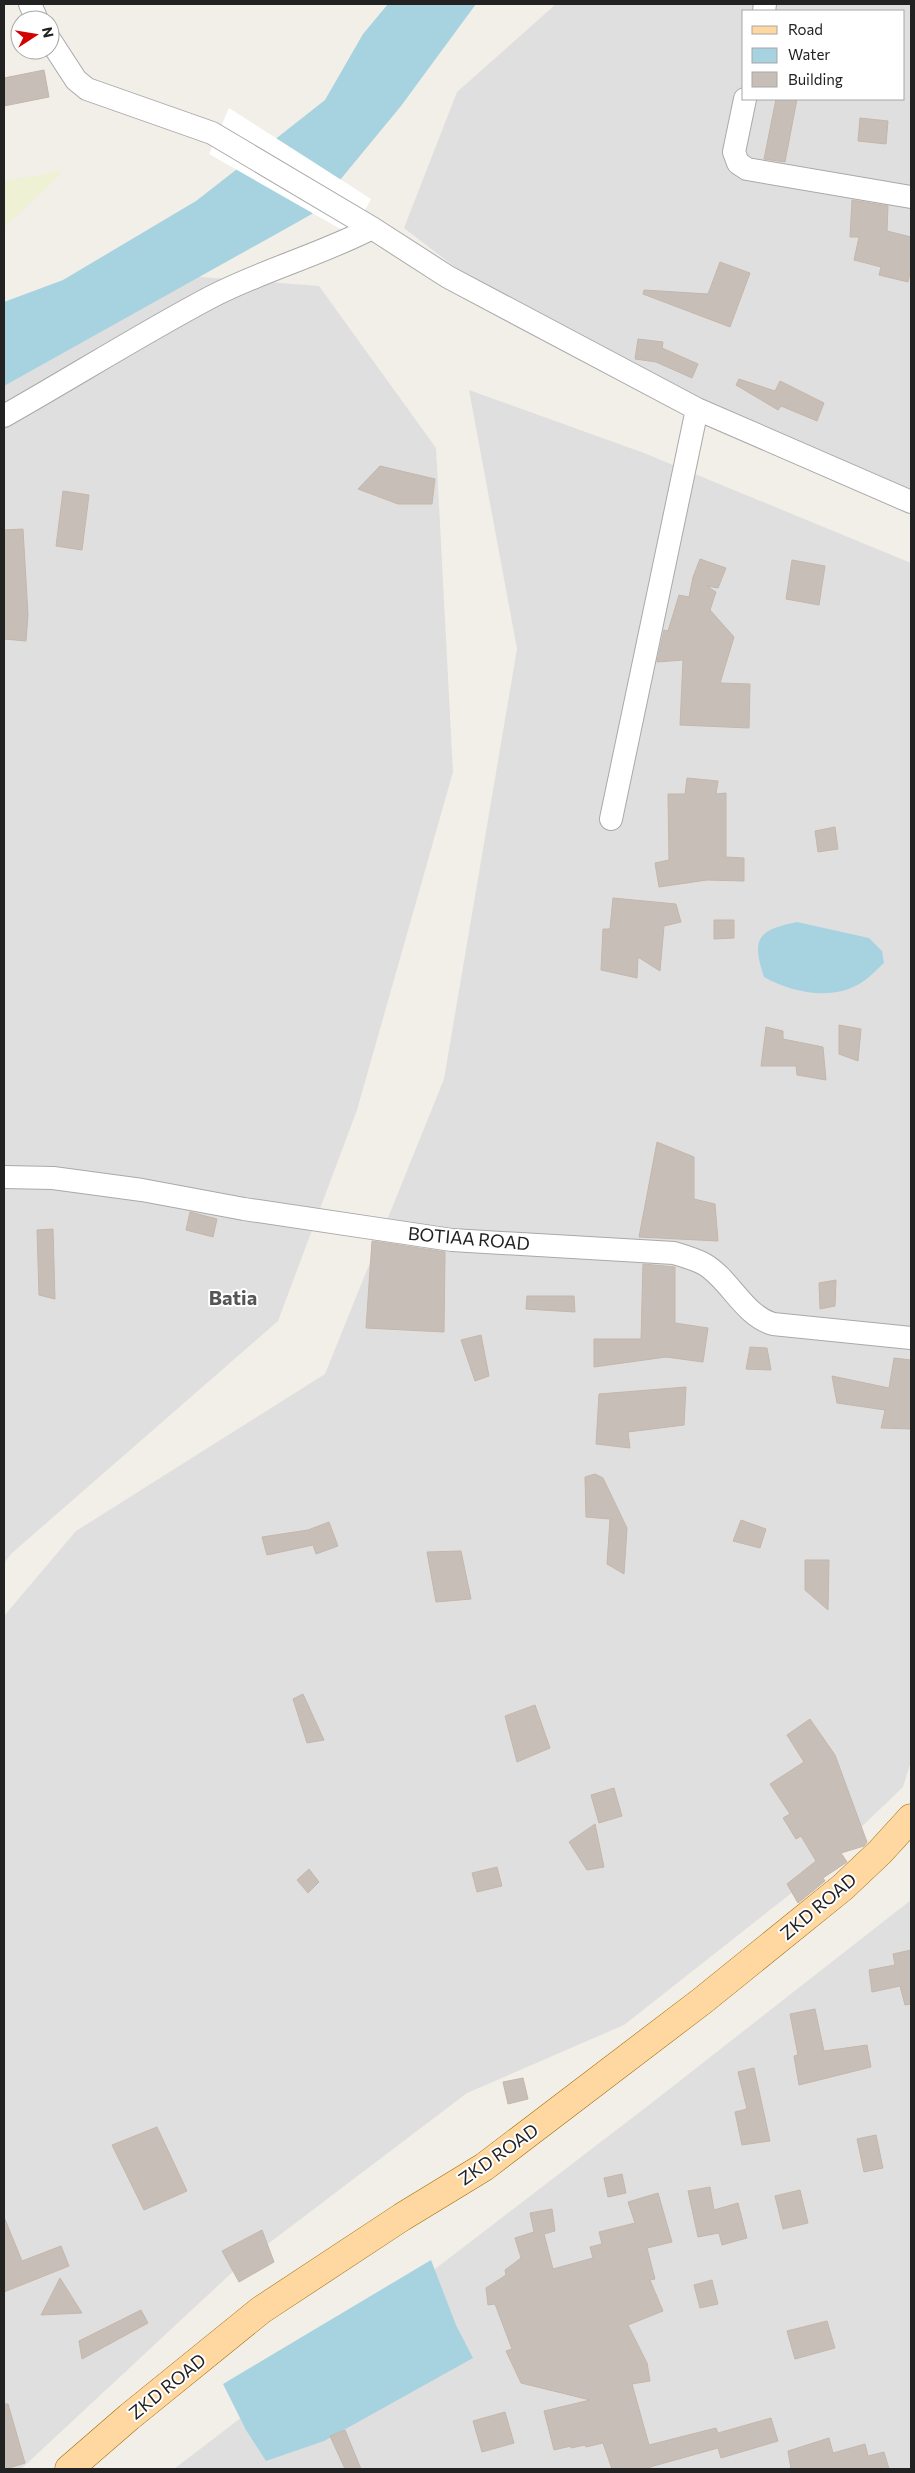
<svg xmlns="http://www.w3.org/2000/svg" width="915" height="2473" font-family="Commissioner,sans-serif">
<rect width="100%" height="100%" fill="#f2efe8"/>
<path fill="#e0dfdf" fill-rule="evenodd" d="M556,4h355v488l-352,-145 -155,-119 53,-136zM744,11h160v88h-160z
M162,274l157,12 117,162 17,324 -96,338 -79,211 -266,232 -8,10v-1190z
M469,390l175,63 267,110v1198l-8,26 -105,101 -174,137 -157,68 -228,173 -218,203h-17v-853l72,-85 249,-157 119,-295 73,-430z
M911,1900v569h-737l475,-364z"/>
<path fill="#eef1d3" d="M63,171l-59,57v-47z"/>
<path fill="#a7d3e1" d="M388,4h88l-75,102 -89,108 -308,172v-84l59,-22 133,-79 68,-53 61,-48 38,-66z
M797,922l72,16 13,13 2,12c-7,6 -13,13 -20,18 -30,21 -71,12 -100,-4 -13,-39 -6,-47 33,-55z
M431,2260l25,65 17,33 -149,83 -58,20 -20,-31 -23,-46z"/>
<path fill="#fff" d="M229,108l142,91 -20,36 -142,-81z"/>
<path fill="#c7bfb7" stroke="#c5b6aa" d="M44,70l5,27 -45,9v-28z
M776,99h21l-12,63 -21,-3z
M860,118l28,3 -2,23 -28,-3z
M852,200l36,6 -1,25 24,6v31l-3,14 -29,-7 2,-8 -27,-7 5,-23h-9z
M720,262l30,11 -20,54 -87,-33 1,-4 64,4z
M638,339l25,3 -1,6 36,16 -6,14 -36,-16 -21,-3z
M739,379l36,12 5,-10 44,22 -7,18 -36,-15 -3,4 -42,-25z
M380,466l55,13 -3,25h-34l-40,-15z
M63,491l26,4 -7,55 -26,-4z
M23,529l5,86 -2,26 -22,-2v-109z
M700,559l26,9 -8,20 -11,-2 9,6 -6,18 24,27 -14,46 30,1 -1,44 -69,-3 3,-65 -26,2 7,-32 4,1 11,-36 10,2 4,-20z
M792,560l33,6 -6,39 -33,-6z
M687,778l31,3 -2,13 10,-1v64l18,1v23l-37,-1 -48,7 -4,-24 14,-3 -1,-66h17z
M835,827l3,22 -20,3 -3,-21z
M613,898l63,6 5,18 -17,4 -4,45 -22,-14 -1,21 -36,-8 2,-41h7z
M714,920h20v18l-20,1z
M839,1025l22,4 -3,32 -19,-7z
M766,1027l17,4v8l40,8 3,33 -29,-5 -1,-9h-35z
M657,1142l37,15v42l21,5 3,37 -79,-4z
M190,1212l27,7 -4,18 -27,-7z
M53,1229l2,70 -16,-4 -2,-65z
M372,1241l73,11 -1,80 -78,-4z
M643,1264l32,3v56l33,5 -5,34 -37,-5 -72,10v-28h47z
M836,1280l-1,26 -15,3 -1,-26z
M527,1296h47l1,16 -49,-3z
M481,1335l8,41 -14,5 -14,-41z
M750,1347l17,1 4,22 -25,-1z
M894,1358l17,2v69l-30,-1 4,-18 -48,-7 -5,-27 57,12z
M686,1387l-2,38 -56,7 2,16 -34,-4 3,-50z
M595,1474l8,4 24,50 -3,46 -17,-10 3,-45 -24,-2 -1,-40z
M741,1520l25,9 -6,19 -27,-7z
M329,1522l9,24 -22,8 -3,-9 -46,10 -5,-18 46,-7z
M461,1551l10,48 -35,3 -9,-50z
M805,1560h24l-1,50 -23,-20z
M303,1694l21,46 -17,3 -14,-44z
M535,1705l15,43 -33,14 -12,-46z
M810,1719l25,36 32,87 -3,4 -23,7 6,9 -24,16 2,3 -27,22 -11,-19 29,-23 -15,-25 -5,3 -13,-21 7,-4 -20,-30 34,-22 -17,-27z
M614,1788l8,28 -23,7 -8,-28z
M595,1824l9,43 -17,3 -18,-28z
M497,1867l5,19 -25,6 -5,-19z
M309,1869l10,13 -11,11 -11,-13z
M911,1950v54l-6,1 -5,-19 -28,6 -3,-22 26,-5 -2,-11z
M815,2009l9,42 43,-6 4,22 -72,18 -5,-29 4,-1 -8,-41z
M754,2068l16,73 -28,4 -7,-33 12,-3 -9,-37z
M523,2078l5,21 -20,5 -5,-22z
M157,2127l30,64 -43,19 -32,-65z
M876,2135l7,33 -19,4 -7,-33z
M622,2174l4,19 -18,4 -4,-19z
M710,2187l4,23 24,-7 9,35 -25,7 -3,-12 -21,4 -10,-46z
M800,2190l8,33 -25,6 -8,-33z
M658,2193l14,49 -25,6 8,31 -5,1 13,31 -35,14 19,38 3,18 -18,3 17,61 67,-17 2,5 53,-15 7,23 -57,17 -3,-10 -68,19v2h-38l-9,-26 -17,4 -1,-2 -14,3v-2l-17,4 -10,-39 46,-11 -69,-17 -15,-32 6,-2 -17,-45 -7,1 -2,-17 20,-13 -1,-5 16,-12 -6,-20 19,-6 -4,-19 22,-4 3,22 -11,3 9,35 40,-11 -3,-11 12,-3 -3,-12 36,-9 -7,-21z
M4,2217l18,44 39,-15 8,20 -65,26z
M262,2230l12,32 -35,20 -17,-31z
M60,2278l22,35 -41,2z
M712,2280l6,24 -18,4 -6,-23z
M141,2310l7,13 -66,36 -3,-18z
M827,2321l8,27 -40,11 -8,-28z
M4,2404h4l17,59 -19,6h-2z
M505,2412l9,31 -32,9 -9,-31z
M345,2430l16,39h-16l-15,-33z
M829,2438l4,15 32,-9 3,12 16,-4 5,17h-98l-3,-18z"/>
<g fill="none" stroke-linecap="round" stroke-linejoin="round">
<defs>
<path id="street" d="M30,4l7,16
M764,11l1,-7
M50,40l26,40 11,9 125,44 160,95 76,49 249,132 214,93
M745,99l-11,53 4,11 9,6 164,28
M4,416c69,-39 137,-82 207,-119 52,-27 109,-42 161,-69
M611,819l86,-410
M4,1177l49,1 89,12 102,19 208,31 222,13c10,3 21,6 30,11 26,15 39,51 69,60l138,14"/>
<path id="primary" d="M69,2469l60,-52 132,-107 141,-93 82,-50 218,-166 141,-114 37,-35 31,-34"/>
</defs>
<use href="#street" stroke="#a9a9a9" stroke-width="24"/>
<use href="#primary" stroke="#9f6c00" stroke-width="29"/>
<use href="#street" stroke="#fff" stroke-width="22"/>
<use href="#primary" stroke="#ffd7a0" stroke-width="28"/>
</g>
<g text-anchor="middle" dominant-baseline="central" stroke-width="4" stroke-linejoin="round" paint-order="stroke">
<g font-size="18" fill="#222" stroke="#fff">
<text transform="translate(469 1238) rotate(5)">BOTIAA ROAD</text>
<text transform="translate(818 1906) rotate(-40)">ZKD ROAD</text>
<text transform="translate(498 2154) rotate(-35)">ZKD ROAD</text>
<text transform="translate(167 2386) rotate(-39)">ZKD ROAD</text>
</g>
<g font-size="20" font-weight="bold" fill="#555" stroke="#fff">
<text x="233" y="1297">Batia</text>
</g>
</g>
<rect width="915" height="2473" fill="none" stroke="#222222" stroke-width="10"/>
<rect x="742" y="10" width="162" height="90" fill="#ffffff" stroke="#a7a7a7"/>
<rect x="752" y="26" width="25" height="8" fill="#ffd7a0" stroke="#a7a7a7"/>
<text x="788" y="35" font-size="15" fill="#222222">Road</text>
<rect x="752" y="48" width="25" height="15" fill="#a7d3e1" stroke="#a7a7a7"/>
<text x="788" y="60" font-size="15" fill="#222222">Water</text>
<rect x="752" y="72" width="25" height="15" fill="#c7bfb7" stroke="#a7a7a7"/>
<text x="788" y="85" font-size="15" fill="#222222">Building</text>
<g transform="translate(35 35) rotate(78)"><circle r="24" fill="#ffffff" stroke="#a7a7a7"/>
<path d="M0-4L9 19L0 12L-9 19Z" fill="#d30200"/>
<text y="-8" font-size="14" font-weight="bold" text-anchor="middle" fill="#222222">N</text>
</g>
</svg>
